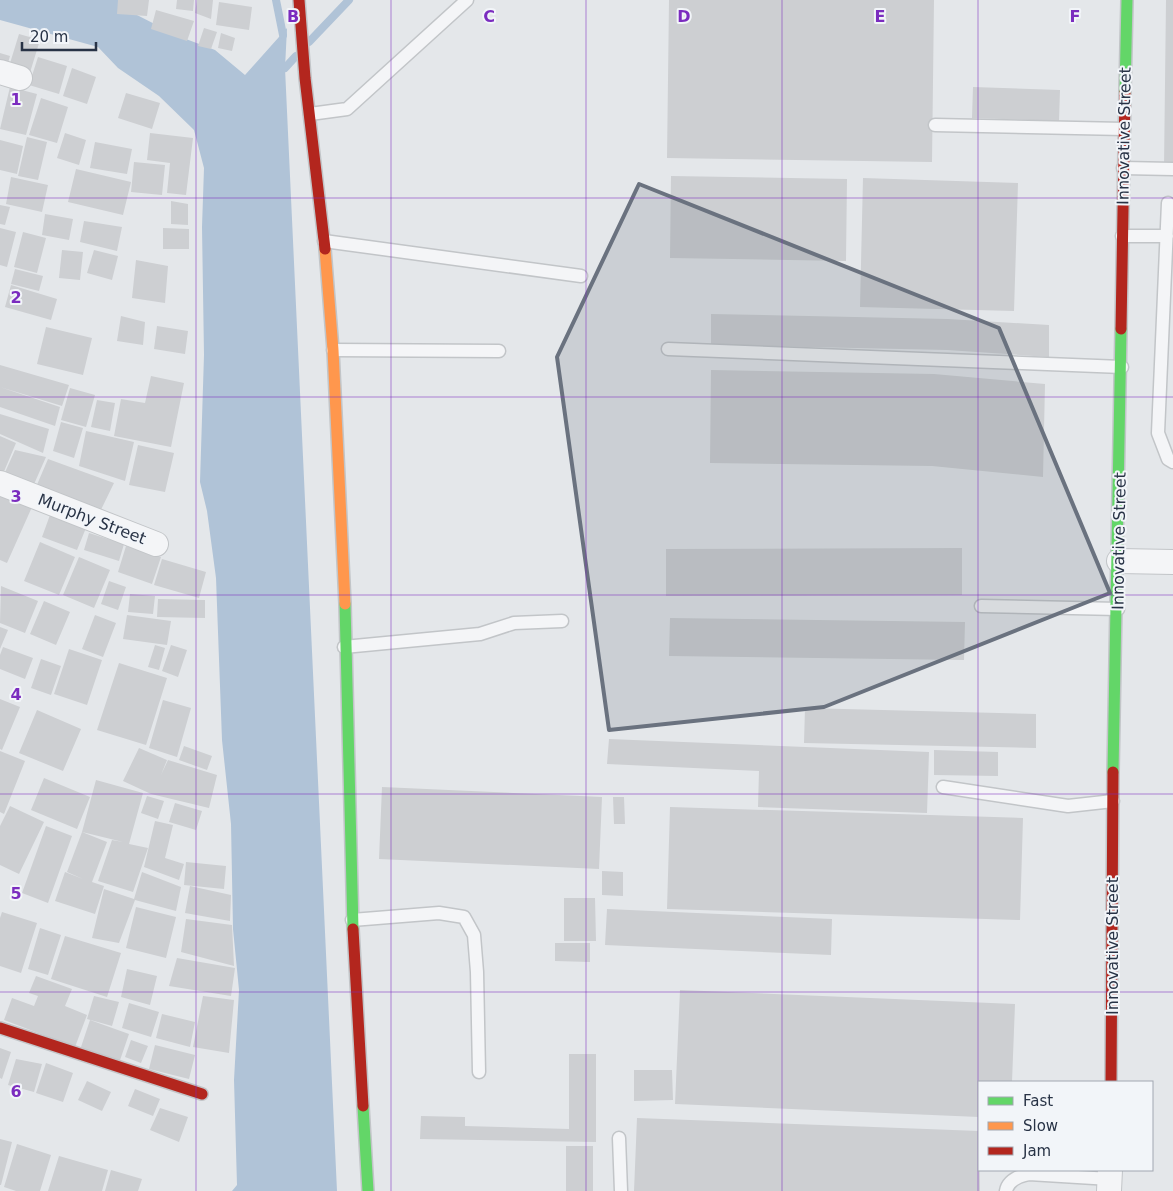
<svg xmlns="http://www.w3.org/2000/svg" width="1173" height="1191" font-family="'DejaVu Sans',sans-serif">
<rect width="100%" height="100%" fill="#e4e7ea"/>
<path fill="#b0c3d7" d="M0,0h119l18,15 41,21 37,14 30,25 42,-47 -2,40 52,1123h-105l5,-6 -3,-105 5,-90 -6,-61 -2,-105 -9,-84 -6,-162 -9,-67 -7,-29 4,-127 -2,-128 2,-59 -10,-38 -35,-34 -41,-28 -20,-21 -98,-27z"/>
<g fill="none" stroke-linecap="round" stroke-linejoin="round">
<path stroke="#b0c3d7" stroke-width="8" d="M276,0l7,35
M309,42l40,-42
M285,68l11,-12"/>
</g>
<path fill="#cdcfd2" d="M118,0h31l-2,16 -30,-2z
M177,0h17l-1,11 -17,-2z
M197,0h16l-2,19 -16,-6z
M669,0h265l-2,162 -265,-4z
M1166,0h7v167h-9z
M219,2l33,5 -3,23 -33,-5z
M156,10l38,11 -7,20 -36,-12z
M204,28l13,4 -6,17 -13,-3z
M221,33l14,5 -3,13 -14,-3z
M19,34l21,6 -12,39 -21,-6z
M0,53l10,3 -5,17 -5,-1z
M38,57l29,9 -8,28 -30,-9z
M72,68l24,9 -9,27 -24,-8z
M10,87l27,7 -11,41 -26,-6z
M973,87l87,3 -1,31 -87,-3z
M126,93l34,10 -8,26 -34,-11z
M41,98l27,9 -11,36 -28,-8z
M65,133l21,7 -7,25 -22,-7z
M150,133l43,5 -7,57 -19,-2 3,-30 -23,-3z
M27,137l20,5 -9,38 -20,-4z
M0,140l23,6 -6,28 -17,-4z
M95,142l37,7 -5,25 -37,-6z
M134,162l31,3 -3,30 -31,-3z
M76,169l55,13 -8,33 -55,-13z
M671,176l176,3 -1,82 -176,-3z
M11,177l37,8 -6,27 -36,-8z
M863,178l155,5 -4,128 -154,-4z
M171,201l17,3v21l-17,-1z
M0,205l10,2 -5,18 -5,-1z
M45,214l28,5 -4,21 -27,-5z
M84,221l38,6 -5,24 -37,-9z
M0,228l16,4 -9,35 -7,-2z
M163,228l26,1v20h-26z
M23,232l23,6 -9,35 -23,-6z
M62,250l21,2 -3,28 -21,-2z
M94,250l24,6 -6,24 -25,-7z
M136,260l32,6 -3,37 -33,-5z
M15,269l28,7 -4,15 -28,-7z
M11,285l46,14 -6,21 -46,-13z
M711,314l237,5 101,6v32l-102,-7 -236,-5z
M121,316l24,6 -2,23 -26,-4z
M157,326l31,5 -3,23 -31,-5z
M46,327l46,11 -9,37 -46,-11z
M0,365l69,20 -7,21 -62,-19z
M711,370l223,4 111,10 -2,93 -111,-11 -222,-3z
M151,376l33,7 -13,64 -57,-11 7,-37 24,4z
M0,387l60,20 -5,19 -55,-19z
M70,388l25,7 -9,32 -25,-7z
M97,400l18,3 -5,28 -19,-4z
M0,414l49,15 -6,24 -43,-19z
M61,422l22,6 -9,30 -21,-7z
M86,431l48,11 -9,39 -46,-15z
M0,436l16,7 -16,38z
M138,445l36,8 -9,39 -36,-7z
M15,450l31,7 -15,34 -29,-12z
M48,459l66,24 -18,37 -63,-26z
M0,494l32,13 -25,56 -7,-3z
M50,515l36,13 -9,22 -35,-13z
M89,533l35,11 -5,17 -35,-11z
M40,542l35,15 -16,38 -35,-14z
M126,546l35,11 -9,27 -34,-12z
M962,548v47l-296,1v-47z
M79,557l31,13 -16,38 -31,-13z
M162,559l44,13 -7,26 -45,-13z
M109,581l17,6 -8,23 -17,-6z
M1,586l37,15 -13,32 -25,-10z
M130,594l25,2 -2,18 -25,-2z
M158,599l47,1v18l-48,-1z
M44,601l26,11 -14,33 -26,-11z
M95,615l21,8 -13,34 -21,-8z
M127,615l44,6 -4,24 -44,-6z
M670,618l295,4 -1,38 -295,-4z
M0,627l8,3 -8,19z
M155,645l10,3 -6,22 -11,-3z
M171,645l16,5 -9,27 -16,-6z
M3,647l30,11 -8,21 -25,-10v-14z
M69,649l33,11 -15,45 -33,-11z
M41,659l20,7 -10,29 -20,-7z
M119,663l48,15 -21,67 -49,-15z
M0,699l20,8 -18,43 -2,-1z
M163,700l28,8 -14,49 -28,-9z
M805,708l231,6v34l-232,-5z
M37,710l44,19 -18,42 -44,-18z
M609,739l320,13 -2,61 -169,-6 1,-36 -152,-7z
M184,746l28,10 -5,14 -28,-10z
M139,748l28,12 -6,15 7,-15 49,15 -8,33 -58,-14 -28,-13z
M934,750l64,2v24l-64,-1z
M0,751l25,10 -21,53 -4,-2z
M44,778l46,19 -13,32 -46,-19z
M96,780l47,13 -14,51 19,4 -15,44 -35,-11 14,-41 11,2 -41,-10z
M382,787l220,10 -3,72 -220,-10z
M147,796l17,5 -6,18 -17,-6z
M613,797h11l1,27h-11z
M175,803l27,8 -6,19 -27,-8z
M10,806l34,16 -25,52 -19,-9v-39z
M670,807l353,11 -3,102 -353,-11z
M155,821l18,4 -8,33 19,6 -5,16 -35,-13z
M46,826l26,10 -24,67 -26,-10z
M82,832l25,10 -15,40 12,4 -9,28 -40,-13 10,-29 18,7 -16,-7z
M186,862l40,4 -2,23 -40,-4z
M602,871l21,1v24l-21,-1z
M142,872l39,15 -5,24 -41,-11 -16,43 -27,-5 12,-49 30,10z
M190,886l41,9 -1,26 -45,-8z
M564,898h31l1,43h-32z
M136,907l40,10 -10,41 -40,-10z
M607,909l225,10 -1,36 -226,-10z
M2,912l35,11 -16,50 -21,-7v-48z
M186,919l46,6 2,41 -53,-14z
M40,928l21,7 -13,40 -20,-6z
M65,936l56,17 -14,44 -56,-18z
M555,943h35v19l-35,-1z
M177,958l58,10 -4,28 -62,-10z
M127,969l30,7 -7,29 -29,-8z
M36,976l36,13 -7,17 22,9 -12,32 -71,-27 8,-22 22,8 4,-10 -9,-3z
M680,990l335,14 -3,78h-33v35l-304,-13z
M94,996l25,6 -7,24 -25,-7z
M203,996l31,4 -5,53 -36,-6z
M129,1003l30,9 -8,25 -29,-9z
M162,1014l33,8 -5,25 -34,-9z
M90,1020l39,14 -11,32 -39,-13z
M131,1040l17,6 -7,17 -16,-6z
M155,1045l40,10 -6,24 -40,-10z
M0,1048l11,4 -9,27 -2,-1z
M569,1054h27v88l-176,-3 1,-23 44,1v9l104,3z
M16,1059l26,5 -8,28 -26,-7z
M46,1063l27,10 -10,29 -27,-9z
M634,1070h38l1,30 -39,1z
M87,1081l24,11 -9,19 -24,-11z
M135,1089l25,10 -7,17 -25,-10z
M160,1108l28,9 -9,25 -29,-12z
M637,1118l342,13 1,60h-346z
M0,1139l12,3 -11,43h-1z
M17,1144l34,11 -11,36h-24l-12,-4z
M566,1146h27v45h-27z
M59,1156l49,14 -6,21h-54z
M111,1170l31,9 -4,12h-33z"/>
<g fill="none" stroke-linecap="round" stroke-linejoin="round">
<defs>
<path id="lane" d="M310,114l37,-5 120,-109
M935,125l189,4
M1123,168l50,1
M1168,203l-10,230 10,26 5,3
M1122,236h45
M324,241l257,35
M668,349l454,18
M333,350l166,1
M981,606l137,3
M344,647l136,-13 34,-11 48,-2
M943,787l125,19 45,-5
M352,920l87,-7 25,4 10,18 3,37 2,100
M619,1138l2,53
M1006,1191c2,-11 13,-15 23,-17l81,5"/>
<path id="street" d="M0,72l20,6
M0,483l156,61
M1119,561l54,1
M1109,1191l1,-21"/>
<path id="fast" d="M1125,92l2,-92
M345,604l8,325
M1113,772l8,-443
M363,1106l5,85"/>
<path id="slow" d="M325,249l8,101 12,254"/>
<path id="jam" d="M299,0l6,78 20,171
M1121,329l4,-237
M353,929l10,177
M0,1028l202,66
M1111,1082l2,-310"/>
</defs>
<use href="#lane" stroke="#c2c5c8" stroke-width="15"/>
<use href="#street" stroke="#c2c5c8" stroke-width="26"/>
<use href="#fast" stroke="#c2c5c8" stroke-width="14"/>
<use href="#slow" stroke="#c2c5c8" stroke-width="14"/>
<use href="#jam" stroke="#c2c5c8" stroke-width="14"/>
<use href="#lane" stroke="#f4f5f7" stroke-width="12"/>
<use href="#street" stroke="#f4f5f7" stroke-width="24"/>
<use href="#fast" stroke="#63d668" stroke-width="11"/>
<use href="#slow" stroke="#ff974d" stroke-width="11"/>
<use href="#jam" stroke="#b3261e" stroke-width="11"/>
</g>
<path fill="#6a727f" fill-opacity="0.2" stroke="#6a727f" stroke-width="4" stroke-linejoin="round" d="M639,184l360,144 111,265 -286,114 -215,23 -52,-373z"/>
<path fill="none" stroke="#7b2cbf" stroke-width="1" stroke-opacity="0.55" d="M196,0v1191M391,0v1191M586,0v1191M782,0v1191M978,0v1191M0,198h1173M0,397h1173M0,595h1173M0,794h1173M0,992h1173"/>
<g text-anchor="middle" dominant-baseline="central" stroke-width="4" stroke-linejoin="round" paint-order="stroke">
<g font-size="16" fill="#283346" stroke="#f2f5f9">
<text transform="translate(1124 136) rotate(-89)">Innovative Street</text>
<text transform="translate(92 519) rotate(21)">Murphy Street</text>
<text transform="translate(1119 541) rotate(-89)">Innovative Street</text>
<text transform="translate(1112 946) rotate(-90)">Innovative Street</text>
</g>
</g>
<g font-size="16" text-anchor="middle" font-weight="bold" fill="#7b2cbf" stroke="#f2f5f9" stroke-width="4" stroke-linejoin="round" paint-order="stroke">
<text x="293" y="22">B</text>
<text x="489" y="22">C</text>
<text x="684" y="22">D</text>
<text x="880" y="22">E</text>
<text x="1075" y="22">F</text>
<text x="16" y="105">1</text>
<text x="16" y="303">2</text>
<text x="16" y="502">3</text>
<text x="16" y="700">4</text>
<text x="16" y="899">5</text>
<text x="16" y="1097">6</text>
</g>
<rect x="978" y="1081" width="175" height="90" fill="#f2f5f9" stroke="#a1a7b1"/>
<rect x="988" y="1097" width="25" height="8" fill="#63d668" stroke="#a1a7b1"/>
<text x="1023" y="1106" font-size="15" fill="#283346">Fast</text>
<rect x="988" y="1122" width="25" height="8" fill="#ff974d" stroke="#a1a7b1"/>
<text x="1023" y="1131" font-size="15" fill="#283346">Slow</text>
<rect x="988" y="1147" width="25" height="8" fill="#b3261e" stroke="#a1a7b1"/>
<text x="1023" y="1156" font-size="15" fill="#283346">Jam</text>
<path d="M22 42v8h74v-8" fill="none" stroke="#283346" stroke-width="2.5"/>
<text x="30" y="42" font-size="15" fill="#283346" stroke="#f2f5f9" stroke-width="4" paint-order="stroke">20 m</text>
</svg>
